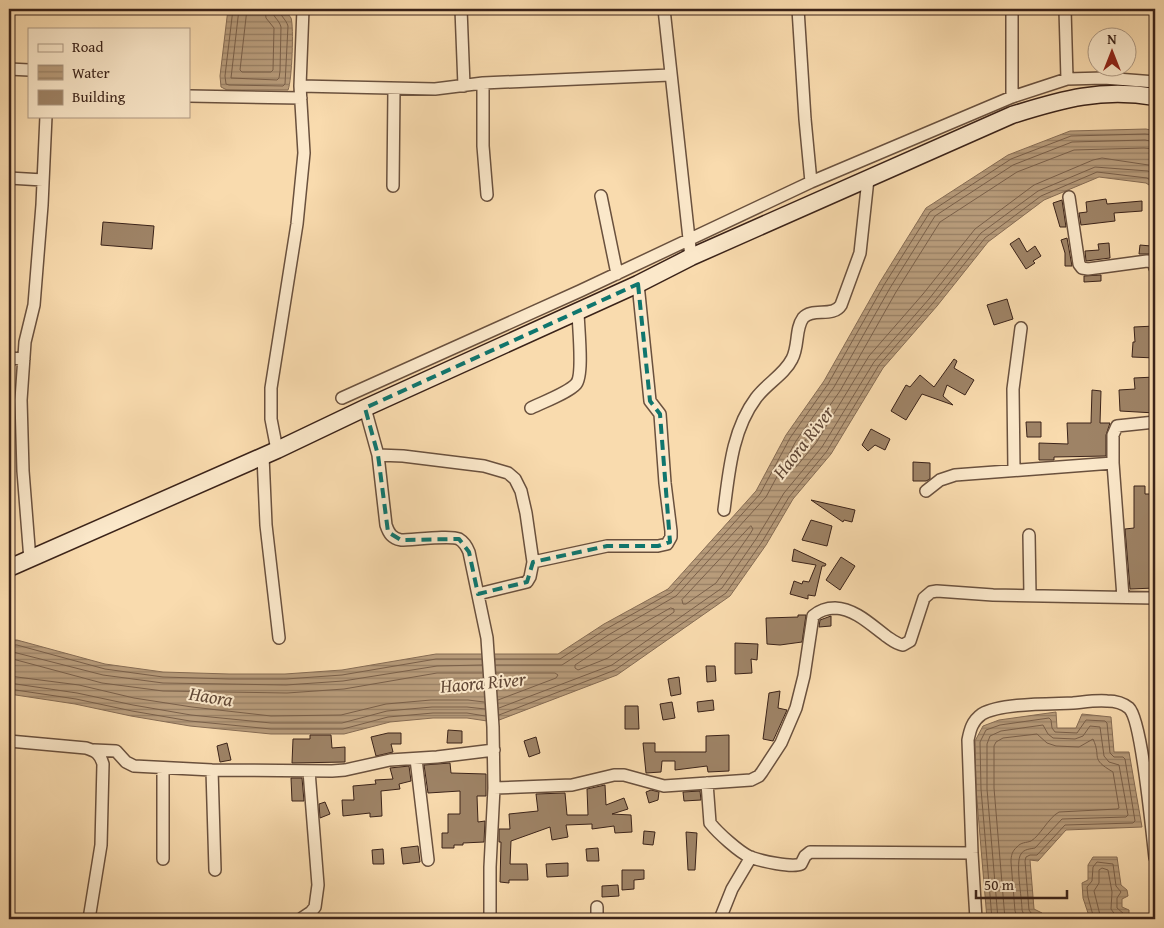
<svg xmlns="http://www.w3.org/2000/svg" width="1164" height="928" font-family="'Gentium Book Plus',serif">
<defs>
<pattern id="water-rules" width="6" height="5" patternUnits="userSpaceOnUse" patternTransform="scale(1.25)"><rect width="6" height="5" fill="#b89c7b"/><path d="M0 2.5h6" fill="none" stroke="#977f64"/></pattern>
</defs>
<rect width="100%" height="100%" fill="#f9dbae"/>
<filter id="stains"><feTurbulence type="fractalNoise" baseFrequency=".004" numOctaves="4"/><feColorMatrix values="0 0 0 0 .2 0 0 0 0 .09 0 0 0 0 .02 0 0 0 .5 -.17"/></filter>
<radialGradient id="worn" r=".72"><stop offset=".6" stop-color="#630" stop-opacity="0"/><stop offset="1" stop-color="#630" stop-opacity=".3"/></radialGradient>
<path fill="url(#water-rules)" stroke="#866c54" d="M228,9h51c5,2 9,4 12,9 3,8 1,63 -3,72h-61l-6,-3 -1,-11z
M1146,129l9,2v58l-9,-6 -47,-6 -55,23 -56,42 -51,64 -54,62 -52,86 -38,45 -27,46 -36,51 -113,79 -123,47 -27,-4h-34l-43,4 -46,12h-73l-81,-8 -59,-10 -56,-12 -66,-10v-54h8l88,24 58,8 66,2h56l57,-4 94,-16h122l46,-30 64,-35 88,-98 30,-56 38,-54 56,-99 46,-74 82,-53 62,-24z
M1056,712l1,16h19l6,-14 29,3 3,35h15l13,75 -76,3 -28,31 -8,-1 4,49 8,4v6h-55l-11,-130 -1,-48 8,-15 16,-6z
M1093,857h24l4,28 6,5 1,6 -6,3v8l7,3v9h-39l-7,-21 -1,-15 6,-3v-15z"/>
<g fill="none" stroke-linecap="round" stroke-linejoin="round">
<path stroke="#7a604a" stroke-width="1" d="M233,9l-8,67 1,8 3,1 54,1 2,-2 3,-58c-2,-7 -9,-11 -9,-17
M239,9l-8,69 46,2 2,-2 1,-7 1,-44c-2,-8 -9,-10 -9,-18
M247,9l-7,61 2,2h29l2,-2 1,-42 -8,-10 -1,-9
M1155,149l-11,-1 -70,2 -57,22 -77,50 -44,70 -56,99 -38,54 -10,19v2l4,1 20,-24 53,-87 54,-62 52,-65 59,-44 59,-25 9,-2 53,8
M751,526l2,3 -3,5 -34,49 -30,21h-3l-1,-4z
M671,608l3,1v3l-66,46 -30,12 -3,-2v-3l39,-25z
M9,645h8l88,24 58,8 66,2h57l56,-4 94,-16h46
M9,651l94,24 60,8 123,2 57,-4 94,-15 45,-1
M9,658l93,25 61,8 124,2 57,-4 93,-16h45
M495,659h65l46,-30 66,-37 88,-98 30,-56 38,-54 56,-99 46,-73 81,-53 60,-23 74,-2 10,1
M496,665h66l48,-31 66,-38 90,-99 30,-56 38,-54 56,-99 45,-72 78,-51 59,-23 73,-2 10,2
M496,673h59l3,2 -2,3 -58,22
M9,676l70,9 55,13 58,9 79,9 70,-1 45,-11 45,-4h37l16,2
M9,683l68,10 56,12 58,10 80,8h71l45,-12 45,-4h35l18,2
M9,689l67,10 56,12 58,10 81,8h72l45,-12 45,-4h34l18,3
M499,708l113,-43 110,-77 34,-49 28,-46 38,-46 52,-85 55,-63 52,-66 57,-42 57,-24 53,4 7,4
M499,715l116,-45 111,-77 36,-51 27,-45 38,-46 52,-86 54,-62 52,-65 56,-42 56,-24 50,6 8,5
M992,919l-11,-130 -1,-47 6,-12 14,-5 49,-7 2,2 1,8 3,4 22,1 9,-13 19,1 2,2 3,30 4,4h9l2,2 10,62 -2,2 -68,2 -28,30h-7l-4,2 -1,4 4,49 2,3 5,3 1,3
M998,919l-11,-130v-45l3,-8 11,-5 42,-6 5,9 5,4 22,1 8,-3 7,-10 10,1 4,29 5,6 10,3 9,50 -2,2 -64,2 -27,29c-5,1 -11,1 -14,6 -6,8 1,44 1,56l2,5 4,4
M1005,919l-11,-131v-42l2,-4 7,-4 34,-4 10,9 9,3 23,1 14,-8c9,19 -4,19 20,33l6,36 -2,1 -58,3c-11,6 -19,24 -28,29 -5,2 -10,1 -14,6 -5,4 -6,9 -6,15l4,49 3,8
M1094,919l-6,-22 -1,-10 5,-6 1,-14 4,-5 16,2 3,22 5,6 -4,6v10l7,6v5
M1101,919l-7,-28 5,-8v-13l3,-2 6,2 4,22 -1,17 7,10"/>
</g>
<path fill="#9e8366" stroke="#3b2319" d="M1106,199l1,5 35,-3v10l-28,2 1,8 -34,4 -2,-12 8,-1 -1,-10z
M1062,200l4,27h-6l-7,-24z
M103,222l51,4 -2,23 -51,-4z
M1019,238l8,14 8,-6 6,10 -8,5 2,2 -9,6 -16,-25z
M1067,238l5,28h-7v-13l-4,-13z
M1109,243l1,15 -24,3 -1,-10 14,-1 -1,-6z
M1140,245l11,1 -1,8h-11z
M1101,275v6l-17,1v-6z
M1007,299l6,20 -19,6 -7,-20z
M1155,326v32l-23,-1 1,-15h2l-1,-15z
M954,359l3,2 -3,7 20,12 -9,15 -18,-10 -4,11 10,9 -31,-11 -16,26 -15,-9 15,-26 4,2 10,-12 14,12z
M1155,377v36l-35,-2 -1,-21 16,-1 -1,-11z
M1092,390l9,1 -1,32h10l-4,12v21l-52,1v3h-15v-17l29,1 -1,-21h24z
M1026,422h15v15h-14z
M871,429l19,10 -5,11 -10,-5 -7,6 -6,-6z
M913,462l17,1v16l-4,2h-13z
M1134,486h11v8h10v94l-25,1 -5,-60 9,-1z
M811,500l44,10 -3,12 -8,-2 -1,2z
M811,520l21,6 -5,20 -25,-6z
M794,549l32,15 -1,2h-3l-7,30 -7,-1v4l-18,-5 4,-13 8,3 1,-3 6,1 7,-17 -24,-4z
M841,557l14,9 -15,24 -14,-10z
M798,615h8l-4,27 -22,3 -13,-1 -1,-26 32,-1z
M831,616v10l-12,1 1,-7z
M735,643l23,1 -1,16 -6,-1 1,14 -17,1z
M706,666h9l1,15 -9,1z
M679,677l2,17 -10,2 -3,-17z
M780,691l-2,17 9,2 -14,31 -10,-2 6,-46z
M713,700l1,10 -16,2 -1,-10z
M672,702l3,16 -12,2 -3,-16z
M625,706h13l1,23h-14z
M448,730l14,1v12h-15z
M388,733h13v11h-10l2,8 -17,4 -5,-19z
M310,735h21l1,13 13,-1v15l-53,1 1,-24h17z
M729,735v36l-21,1 -1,-6 -32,4v-9h-13l-1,11 -15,1 -3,-30h12v9h51v-16z
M536,737l4,16 -11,4 -5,-16z
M227,743l4,17 -11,2 -3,-16z
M450,763l1,10 35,1v22h-9l1,26 7,-1 -1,21 -21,1v2h-9v3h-12v-15h6v-19h12v-23l-32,2 -4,-28z
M409,766l2,15 -12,3 1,5 -19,2 1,25 -12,1v-4l-27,3 -1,-16h12l-1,-14 23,-2 -1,-4 18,-1 -3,-11z
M291,778h11l2,23h-12z
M605,785l1,20 18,-7 4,11 -16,5 19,1 1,17 -17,1 -1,-7 -22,3v-5l-26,1 2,12 -16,3 -2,-13 -39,14 -1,23h17l1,16h-19v3l-9,-1 1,-40h-2v-13h11l-1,-15 29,-3 -2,-17 29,-1 2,22h21l-1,-26z
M651,790l8,2 -1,8 -9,3 -3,-11z
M700,791l1,9 -17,1 -1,-9z
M325,802l5,12 -10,4 -1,-14z
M644,831l11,1 -2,13 -10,-1z
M686,832l11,1 -2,37h-7z
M418,846l2,16 -17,2 -2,-16z
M598,848l1,13h-12l-1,-12z
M383,849l1,15h-11l-1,-14z
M568,863v13l-21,1 -1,-13z
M622,870h22v9l-10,1v9l-12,1z
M618,885l1,11 -17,1v-11z"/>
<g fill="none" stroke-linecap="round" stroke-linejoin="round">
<defs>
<path id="street" d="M461,9l3,77
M664,9l27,248
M798,9l7,110 6,63
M1012,9v88
M1065,9l2,70
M9,69l20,1
M483,83v63l4,49
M300,86l135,3 48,-6 187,-8
M189,96l112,2
M9,178l34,2
M393,186l1,-97
M601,196l16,78
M1069,197l10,67 3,4 6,1 59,-8 6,1 2,6
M9,358l15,1
M342,398l238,-107 231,-109 201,-85 55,-18 37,-1 51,4
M365,408l13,47 8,70c3,9 6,13 15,15 12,0 49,-5 58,-1 5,3 8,8 10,13l18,86 6,89 1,61 -4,79v52
M531,408c12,-6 37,-15 45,-24 8,-9 2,-59 2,-73
M277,450l-6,-31v-31l26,-164 7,-71 -4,-67 3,-77
M378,455l25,1 81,10 24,7 7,6 6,12 5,22 7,49 74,-16h51l9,-2 4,-7v-6l-6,-48 -5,-69 -10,-13 -12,-117
M263,456l3,69 13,113
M1014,470l-1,-81 8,-61
M926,491l14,-11 15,-5 158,-12
M724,510c5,-38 8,-80 32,-112 11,-15 28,-23 36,-39 7,-13 3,-30 11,-41 9,-11 30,0 38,-13l19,-52 8,-74
M1029,535l1,60
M30,560l-7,-89 -2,-71 4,-58 9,-37 8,-100 4,-89
M478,594l49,-12 3,-5 3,-15
M1123,597l-10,-134v-28l4,-9 38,-4
M9,741l77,7c10,3 14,6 17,16l-2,81 -12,74
M94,750l22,1 10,11 8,4 78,4 120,1 13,-1 45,-10 47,-3 57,-7
M416,759l12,101
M212,770l3,100
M707,783l3,40c8,10 29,29 40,34 11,4 42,11 51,7l4,-8 5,-4 162,1
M494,788l78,-3 42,-10h10l40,11 87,-6 8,-4 3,-4 19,-29 15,-35 8,-32 9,-60c7,-6 13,-8 22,-8 20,1 35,16 51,28 6,4 10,8 17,9l7,-4 14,-43 7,-6 6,-1 56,4 162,3
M163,859v-91
M597,907v12
M302,918l9,-6 4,-5 3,-22 -9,-114
M720,919l12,-30 19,-32
M976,919l-4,-66 -4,-113c2,-10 4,-19 14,-26 19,-11 68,-10 91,-11 11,-1 23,-3 34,-2 7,0 16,2 22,7 13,12 23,126 26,150"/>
<path id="secondary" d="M9,568l268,-118 88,-42 273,-124 53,-27 321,-142c51,-16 90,-27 143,-18"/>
</defs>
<use href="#street" stroke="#6a513e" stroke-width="14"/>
<use href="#secondary" stroke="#3b2319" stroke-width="19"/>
<use href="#street" stroke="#fbe8ca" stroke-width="11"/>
<use href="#secondary" stroke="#fbe8ca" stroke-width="16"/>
</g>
<path fill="none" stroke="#0f766e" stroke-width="4" stroke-dasharray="10 6" stroke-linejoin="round" d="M638,284l12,117 10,13 10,128 -12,4h-51l-74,16 -6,20 -49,12 -9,-42 -10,-13 -58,1 -13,-8 -10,-77 -13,-47z"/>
<g text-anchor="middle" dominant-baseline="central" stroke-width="4" stroke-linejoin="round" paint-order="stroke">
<g font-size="19" font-style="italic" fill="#604736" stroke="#fbe8ca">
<text transform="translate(803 442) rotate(-52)">Haora River</text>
<text transform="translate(483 682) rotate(-5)">Haora River</text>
<text transform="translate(211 696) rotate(9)">Haora</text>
</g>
</g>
<rect width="1164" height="928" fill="none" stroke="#f9dbae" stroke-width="30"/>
<rect x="10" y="10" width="1144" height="908" fill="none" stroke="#3b2319" stroke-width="2.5"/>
<rect x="15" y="15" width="1134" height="898" fill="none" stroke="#3b2319"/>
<rect x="28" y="28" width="162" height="90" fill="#fbe8ca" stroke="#ae9983"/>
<rect x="38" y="44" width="25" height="8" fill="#fbe8ca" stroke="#ae9983"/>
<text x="72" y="52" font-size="15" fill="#3b2319">Road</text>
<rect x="38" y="65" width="25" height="15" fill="url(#water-rules)" stroke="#ae9983"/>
<text x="72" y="78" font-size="15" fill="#3b2319">Water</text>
<rect x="38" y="90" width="25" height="15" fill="#9e8366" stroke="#ae9983"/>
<text x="72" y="102" font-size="15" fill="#3b2319">Building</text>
<g transform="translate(1112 52)"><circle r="24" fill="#fbe8ca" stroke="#ae9983"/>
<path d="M0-4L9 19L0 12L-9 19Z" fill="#8f2418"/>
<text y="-8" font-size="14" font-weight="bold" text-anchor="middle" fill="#3b2319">N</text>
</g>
<path d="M976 890v8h91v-8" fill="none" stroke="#3b2319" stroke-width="2.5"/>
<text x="984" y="890" font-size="15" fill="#3b2319" stroke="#fbe8ca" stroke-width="4" paint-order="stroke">50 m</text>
<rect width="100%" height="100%" filter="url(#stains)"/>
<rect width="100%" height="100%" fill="url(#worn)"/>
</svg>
